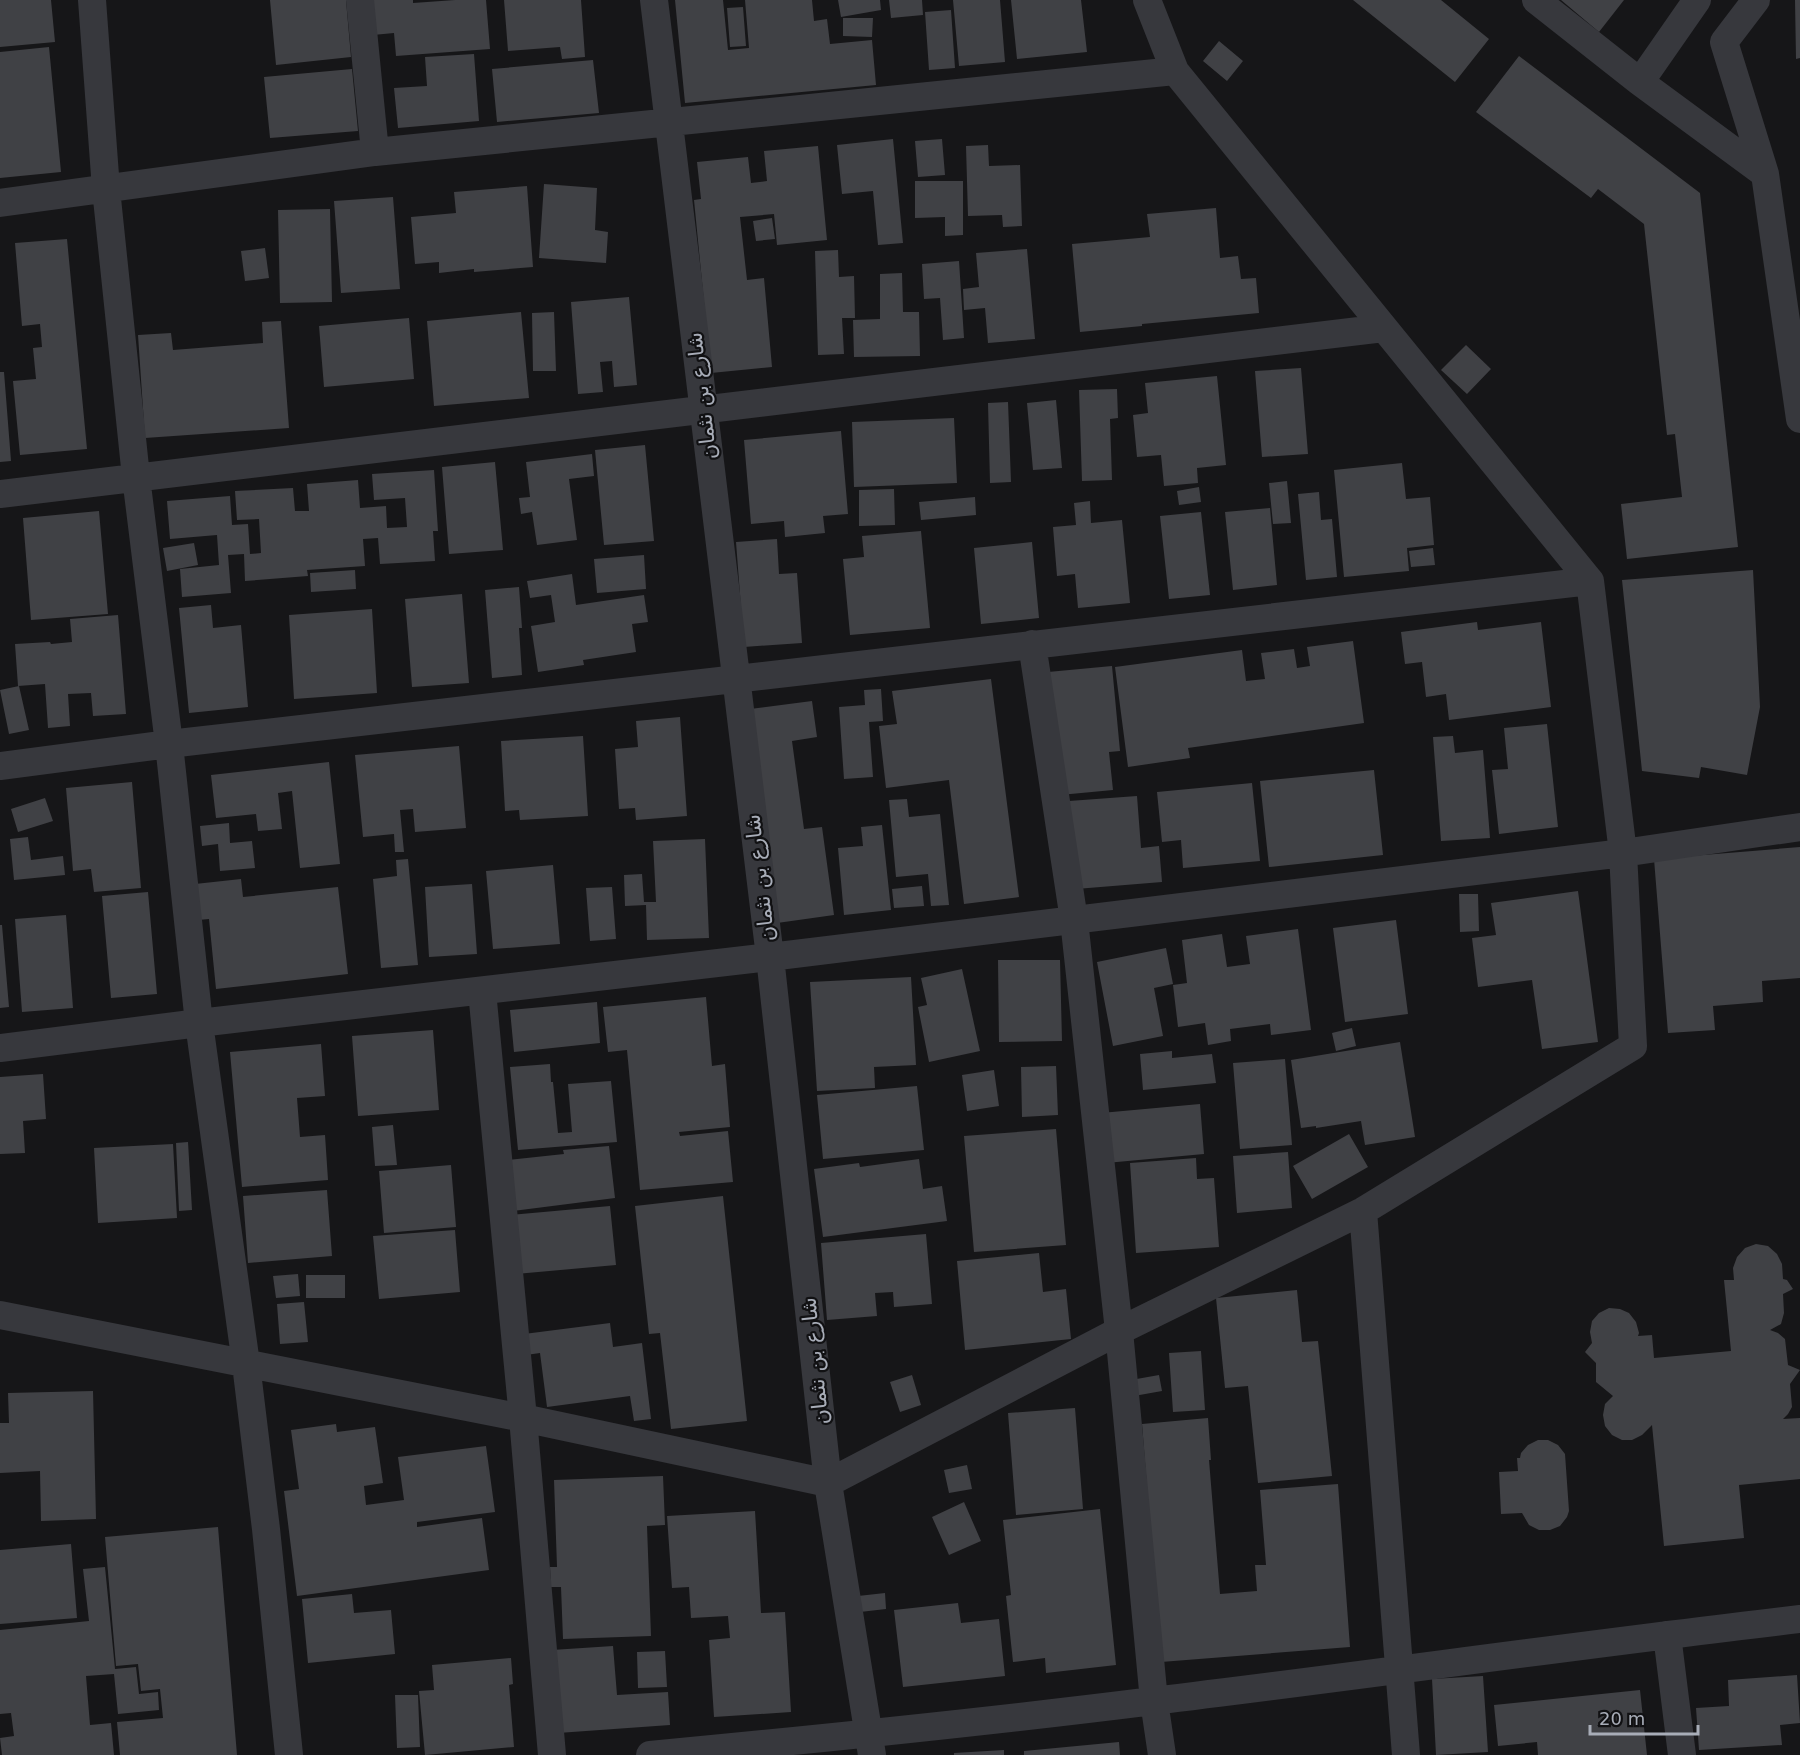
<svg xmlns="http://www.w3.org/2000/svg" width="1800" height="1755" font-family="'DejaVu Sans',Cairo,sans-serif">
<rect width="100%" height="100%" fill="#161618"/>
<path fill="#404145" d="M0,0h51l4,42 -55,5z
M270,0h76l5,57 -75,8z
M371,0h42v3l42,-3h31l4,49 -94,7 -2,-23 -21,2z
M504,0h77l4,57 -23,2 -2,-12 -52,4z
M675,0h48l5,50 21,-2 -4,-48h67l2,21 13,-2 3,25 42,-4 4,45 -191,18z
M838,0h42l1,10 -40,7z
M889,0h33l1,15 -32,3z
M953,0h47l5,62 -46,4z
M1011,0h70l6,52 -70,7z
M1353,0h88l48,39 -34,43z
M1561,0h63l-25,32z
M1795,0h5v58l-4,1z
M743,7l3,39 -16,1 -3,-39z
M951,10l4,58 -26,2 -4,-58z
M843,18h30l-1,19 -29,-1z
M1219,41l24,20 -16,20 -24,-20z
M49,47l12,125 -61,6v-126z
M474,54l5,67 -81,7 -4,-40 33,-2 -2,-29z
M1519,56l181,137 38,354 -111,12 -6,-55 61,-7 -7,-63 -8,1 -23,-211 -46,-35 -7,9 -115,-86z
M593,60l6,53 -102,9 -5,-53z
M352,69l6,62 -88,7 -6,-61z
M893,139l10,104 -25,2 -5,-54 -31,3 -5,-49z
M942,139l3,36 -27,2 -3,-36z
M988,145l1,21 31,-1 2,61 -19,1 -1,-12 -34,1 -2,-70z
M818,146l9,94 -50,5 -3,-31 -34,3 7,63 17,-2 8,89 -61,6 -17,-173 7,-1 -4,-37 51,-5 3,26 16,-2 -3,-30z
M915,181h48v54l-18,1v-19l-30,1z
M544,184l53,4 -2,42 13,2 -2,31 -67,-5z
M527,186l6,81 -59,5v-3l-35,4v-11l-24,2 -4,-47 45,-4 -2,-21z
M393,197l7,92 -59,4 -7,-92z
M1216,208l4,50 18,-2 3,23 15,-1 3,35 -117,11v2l-62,6 -8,-88 78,-7 -3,-23z
M330,209l2,93 -52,1 -2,-93z
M772,218l3,21 -19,2 -3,-20z
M67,239l20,210 -67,6 -7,-74 23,-2 -3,-31 9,-1 -2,-23 -18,2 -7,-83z
M265,248l4,30 -24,3 -4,-30z
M1027,249l8,90 -47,4 -3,-35 -21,2 -1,-21 16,-2 -3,-34z
M838,250l1,27 15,-1 1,42h-13l2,36 -26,1 -3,-104z
M959,261l5,77 -21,2 -3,-42 -16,1 -2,-35z
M902,273l1,39h16l1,44 -66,1 -1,-37 27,-1v-45z
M629,297l8,88 -23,2 -2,-26 -12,1 3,30 -25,2 -7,-92z
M521,312l8,86 -95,8 -7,-85z
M554,312l2,59h-23l-1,-58z
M409,318l5,61 -90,8 -5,-61z
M281,321l8,107 -144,10 -7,-103 33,-2 2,17 90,-7 -1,-21z
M1466,345l25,24 -24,25 -26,-24z
M1301,368l7,86 -46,3 -7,-86z
M0,372h4l7,89 -11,1z
M1217,376l9,89 -29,3 1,15 -34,3 -3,-31 -24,2 -4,-42 15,-2 -3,-30z
M1117,389l1,29 -8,1 2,61 -30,1 -3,-91z
M1056,400l6,68 -29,2 -6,-67z
M1008,402l3,80 -21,1 -2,-80z
M954,418l3,65 -103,4 -2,-65z
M841,431l7,83 -25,2 2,17 -40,4 -1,-16 -33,3 -7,-84z
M645,445l9,96 -50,4 -9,-95z
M592,454l2,22 -25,3 8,61 -40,5 -5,-33 -11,2 -2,-16 11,-1 -4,-35z
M495,462l8,88 -54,4 -7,-87z
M1402,463l4,36 24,-2 4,48 -27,3 2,23 -65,6 -10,-107z
M434,470l4,61h-5l2,30 -55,3 -2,-26 -15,1 2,27 -58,4 1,6 -63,5 -1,-27 -16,1 3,38 -49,4 -2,-28 39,-4 -2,-30 -47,4 -3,-38 63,-5 2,29 16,-1 2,30 11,-1 -2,-34 -22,1 -2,-29 58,-3 2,23h14l-2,-27 51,-4 2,28 26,-2 1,22 20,-1 -2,-29 -31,2 -2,-26z
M1287,481l4,42 -18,1 -4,-41z
M1199,487l2,15 -22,3 -2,-14z
M894,489l1,36 -36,1v-36z
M1319,492l2,28 11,-1 5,58 -31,3 -8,-86z
M975,497l1,18 -55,5 -2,-18z
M1090,501l1,22 31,-3 8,83 -52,5 -3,-34 -18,2 -4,-49 23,-2 -2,-22z
M1270,508l7,77 -44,5 -8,-78z
M99,511l9,103 -77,6 -8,-102z
M1201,512l9,83 -41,4 -9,-83z
M921,531l9,97 -80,7 -7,-76 21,-2 -2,-21z
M777,539l2,35 18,-1 5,70 -58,4 -8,-105z
M1032,542l7,76 -58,6 -7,-76z
M194,543l4,22 -31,6 -4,-23z
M1433,548l2,17 -24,2 -2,-16z
M644,555l2,34 -49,4 -3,-34z
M355,570l1,19 -45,3 -1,-19z
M1753,570l7,137 -13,68 -46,-8 -2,11 -57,-7 -20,-191z
M572,574l4,31 68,-10 4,27 -16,2 4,28 -53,8 1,5 -46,7 -7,-46 24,-4 -4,-27 -21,3 -3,-17z
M519,587l3,41h-3l3,47 -30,3 -7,-88z
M462,594l7,89 -57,4 -7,-88z
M211,605l2,23 28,-3 7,82 -59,6 -10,-105z
M372,609l5,84 -83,6 -5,-84z
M118,615l8,99 -33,2 -2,-23 -23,1 2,32 -22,2 -3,-44 -27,2 -3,-42 35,-2 1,2 21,-2 -2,-23z
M1477,622l1,8 63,-8 10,85 -102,13 -3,-26 -20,3 -4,-35 -17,2 -4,-32z
M1353,641l11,82 -176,25 2,10 -62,9 -13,-100 127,-17 4,31 19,-2 -4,-26 33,-4 3,19 13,-2 -3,-19z
M1112,666l8,85 -11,1 4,38 -53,5 -12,-123z
M991,679l28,218 -55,7 -15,-124 -63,8 -7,-62 18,-2 -5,-33z
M19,686l10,44 -20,4 -9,-44z
M881,689l2,32 -14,1 4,55 -29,2 -5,-72 26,-2 -1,-15z
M812,701l5,36 -25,4 12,88 18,-2 12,88 -64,9 -28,-214z
M680,717l7,99 -51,4 -1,-12 -16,1 -4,-60 23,-2 -2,-26z
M1547,724l11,103 -59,7 -7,-64 16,-1 -4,-41z
M583,736l5,80 -68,4 -1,-10 -14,1 -4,-70z
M1453,736l2,17 28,-3 7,88 -49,3 -8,-104z
M459,746l7,82 -51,4 -2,-23 -13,1 4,42h-9l-1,-18 -31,3 -8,-82z
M329,762l11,102 -40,4 -8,-77 -14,2 4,36 -24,2 -2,-17 -40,4 -5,-43z
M1374,770l9,85 -114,12 -9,-86z
M132,782l9,106 -47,4 -3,-23 -18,2 -7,-83z
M1252,783l8,78 -77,7 -2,-28 -19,2 -5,-50z
M1137,796l4,52 18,-2 3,36 -86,7 -7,-88z
M45,798l8,23 -35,11 -7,-23z
M907,799l2,18 31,-3 9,91 -18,1 -3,-32 -32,3 -7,-77z
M229,823l1,20 22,-2 3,27 -35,3 -2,-27 -16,2 -2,-20z
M882,825l9,85 -47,5 -6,-67 25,-2 -2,-19z
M28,837l3,23 32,-4 2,19 -51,5 -4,-41z
M705,839l4,99 -62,2 -1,-35 -21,1 -1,-31 18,-1 2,28h12l-3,-61z
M1800,847v131l-38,3 1,21 -50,4 2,24 -47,3 -14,-174z
M408,859l10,106 -37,3 -8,-89 24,-3 -1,-16z
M553,865l7,79 -67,5 -7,-78z
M241,879l2,18 95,-10 10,87 -132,15 -7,-70 -11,1 -3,-36z
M472,884l5,70 -48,3 -4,-70z
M922,886l2,20 -30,2 -2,-19z
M612,887l4,52 -26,2 -4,-53z
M1578,891l20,151 -56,7 -10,-69 -54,7 -6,-49 24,-3 -5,-32z
M148,892l9,102 -46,4 -9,-102z
M1459,894h19l1,37 -19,1z
M66,915l7,93 -51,4 -7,-93z
M1396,920l12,94 -63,8 -12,-94z
M0,925h2l7,82 -9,1z
M1298,929l13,101 -40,5 -1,-11 -40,5 1,12 -23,4 -3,-22 -27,4 -5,-42 14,-2 -5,-43 40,-6 5,33 23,-3 -4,-28z
M1166,948l7,36 -19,4 9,48 -50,10 -16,-84z
M998,960h62l2,81 -63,1z
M962,969l18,82 -51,11 -11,-55 9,-2 -6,-27z
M911,977l5,88 -42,2 1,21 -58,3 -7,-109z
M706,997l6,69 13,-2 5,63 -51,5 1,4 48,-5 5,51 -93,8 -13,-140 -19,2 -5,-45z
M597,1002l3,41 -86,9 -4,-42z
M1352,1028l4,18 -20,5 -4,-18z
M433,1030l6,80 -81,6 -6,-80z
M1400,1042l15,95 -50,8 -4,-24 -45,7v-2l-15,2 -10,-68z
M321,1044l4,52 -28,2 3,39 25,-2 3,45 -86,7 -12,-135z
M1172,1051v7l40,-4 4,29 -73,7 -3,-36z
M1285,1059l7,86 -52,4 -7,-86z
M550,1064l1,18h2l5,51 14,-1 -4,-48 43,-3 6,61 -99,8 -8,-83z
M1056,1066l2,49 -36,2 -1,-50z
M994,1070l5,36 -32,5 -5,-36z
M43,1074l3,45 -23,2 2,32 -25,1v-77z
M917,1086l7,64 -101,9 -6,-64z
M1200,1104l4,50 -98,9 -5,-50z
M393,1125l4,40 -22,1 -3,-39z
M1056,1129l10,116 -92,7 -10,-116z
M1349,1134l19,33 -56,32 -19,-33z
M188,1142l4,68 -13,1 -3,-68z
M173,1144l4,74 -79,5 -4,-75z
M609,1146l6,52 -102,13 -5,-51 56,-6 -1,-4z
M1288,1152l4,56 -55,5 -4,-57z
M1196,1158l1,21 17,-1 5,69 -83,6 -6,-90z
M919,1159l4,30 19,-3 5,35 -124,16 -9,-68 45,-6 1,4z
M451,1165l5,62 -72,6 -5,-62z
M327,1190l5,66 -84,7 -5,-67z
M723,1196l24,225 -76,8 -11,-96 -11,1 -14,-128z
M610,1206l6,59 -100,9 -6,-59z
M455,1230l5,62 -81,7 -6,-63z
M926,1234l6,70 -38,3 -1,-15 -18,1 2,23 -50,4 -6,-77z
M1756,1244l12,2 9,8 5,10 1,15 4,1 6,9 -10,5 1,19 -3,11 -11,6 8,3 7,6 3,26 12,5 -10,14 2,23 -4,7 -5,5 17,-1v61l-61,6 5,53 -80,8 -12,-121 -10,10 -10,5h-10l-10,-5 -7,-9 -2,-11 2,-11 8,-8 -17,-14v-19l-11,-11 7,-9 -2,-11 2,-11 7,-8 10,-5 11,1 9,4 7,9 3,11 -1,3 14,-1 2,23 77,-7 -7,-71h10l-1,-12 4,-11 8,-9z
M1039,1253l4,39 23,-3 5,50 -106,11 -8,-89z
M298,1274l2,22 -24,2 -3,-22z
M306,1275h39v23h-39z
M1297,1290l5,52 16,-1 14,135 -74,7 -10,-97 -23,2 -9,-90z
M304,1302l4,40 -28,2 -3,-40z
M610,1323l3,24 29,-4 9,76 -17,2 -4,-25 -83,11 -7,-54 -14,2 -2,-21z
M1201,1351l4,59 -32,2 -4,-59z
M912,1375l9,30 -21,7 -10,-30z
M1159,1375l3,16 -28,5 -3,-16z
M93,1391l3,128 -55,2 -1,-50 -40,2v-50h9l-1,-30z
M1075,1408l8,101 -67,6 -8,-102z
M1208,1418l3,42h-2l11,134 37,-3 -2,-26h11l-6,-75 78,-6 12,163 -189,15 -19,-238z
M336,1424l1,8 38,-5 8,56 -19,3 2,19 38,-5 -6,-43 88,-11 9,66 -78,10v5l65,-9 7,52 -192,26 -13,-105 15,-2 -8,-59z
M1538,1440h10l10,5 7,9 4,57 -2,6 -7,9 -10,4h-11l-10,-5 -7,-12 -21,1 -2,-42 19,-1 -1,-13h3l1,-5 7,-8z
M967,1465l5,24 -23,4 -5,-23z
M663,1476l2,49 -18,1 4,110 -88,3 -2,-52h-10l-1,-20h7l-3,-87z
M964,1502l17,39 -32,14 -17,-38z
M1100,1509l16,156 -70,8 -1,-15 -32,4 -7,-66 5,-1 -8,-75z
M755,1511l6,102 24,-1 6,100 -77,5 -5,-77 21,-2 -2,-22 -37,2 -2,-31 -17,1 -5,-72z
M218,1527l19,228h-117l-3,-33 46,-4 -3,-29 -19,2 -3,-27 -22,2 -11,-129z
M71,1544l6,74 -77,6v-74z
M105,1567l10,102 21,-2 3,27 19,-2 1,18 -41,4 -4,-40 -28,2 4,49 21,-2 3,32h-112l-2,-17 14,-2 -3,-23 -11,1v-84l89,-9 -6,-52z
M885,1593l1,16 -26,3 -2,-16z
M352,1594l2,19 37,-3 4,44 -87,9 -6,-64z
M958,1603l3,20 38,-4 6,57 -102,11 -9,-77z
M613,1646l4,49 51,-3 2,33 -112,8 -6,-83z
M665,1651l2,36 -29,1 -1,-36z
M511,1658l2,26 -4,1 5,62 -89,8 -6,-64 15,-1 -2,-25z
M1797,1675l3,48 -20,2 2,20 -83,5 -3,-42 33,-2 -1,-26z
M1483,1676l5,76 -52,3 -4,-76z
M1640,1690l7,65h-109l-1,-13 -39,4 -4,-41z
M395,1695h23l2,52 -23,1z
M1119,1742l1,13h-96v-4z
M1004,1750v5h-50v-2z"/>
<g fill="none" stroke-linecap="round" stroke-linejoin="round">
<path stroke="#37383d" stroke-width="28" d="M92,0l14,189 30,288 33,267 30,279 47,341 20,165 23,226
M360,0l15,152
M654,0l116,957 58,526 44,272
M1536,0l104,82
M1697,0l-57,82 125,92 35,245
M1756,0l-32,42 41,132
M0,203l375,-51 800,-81
M0,494l1384,-166
M1032,644l42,276 45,411 35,370 8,54
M0,766l169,-22 1421,-163
M482,991l41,427 29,337
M0,1048l199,-25 571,-66 853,-104 177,-26
M1363,1211l43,544
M0,1315l523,103 305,65 291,-152 244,-120 270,-165 -10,-193 -33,-272 -415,-510 -28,-71
M1667,1635l15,120
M650,1755c168,-16 336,-33 503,-54 216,-26 431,-57 647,-82"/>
</g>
<g text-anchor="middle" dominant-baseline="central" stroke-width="4.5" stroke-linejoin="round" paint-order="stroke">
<g font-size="21" fill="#a8adb8" stroke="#111113">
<text transform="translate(702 396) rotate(-97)">شارع بن نثمان</text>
<text transform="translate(760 878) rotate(-97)">شارع بن نثمان</text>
<text transform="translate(815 1361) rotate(-96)">شارع بن نثمان</text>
</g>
</g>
<path d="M1590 1725v9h108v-9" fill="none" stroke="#a8adb8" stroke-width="3"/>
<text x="1599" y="1725" font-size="18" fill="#a8adb8" stroke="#111113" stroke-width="4.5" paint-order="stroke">20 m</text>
</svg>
